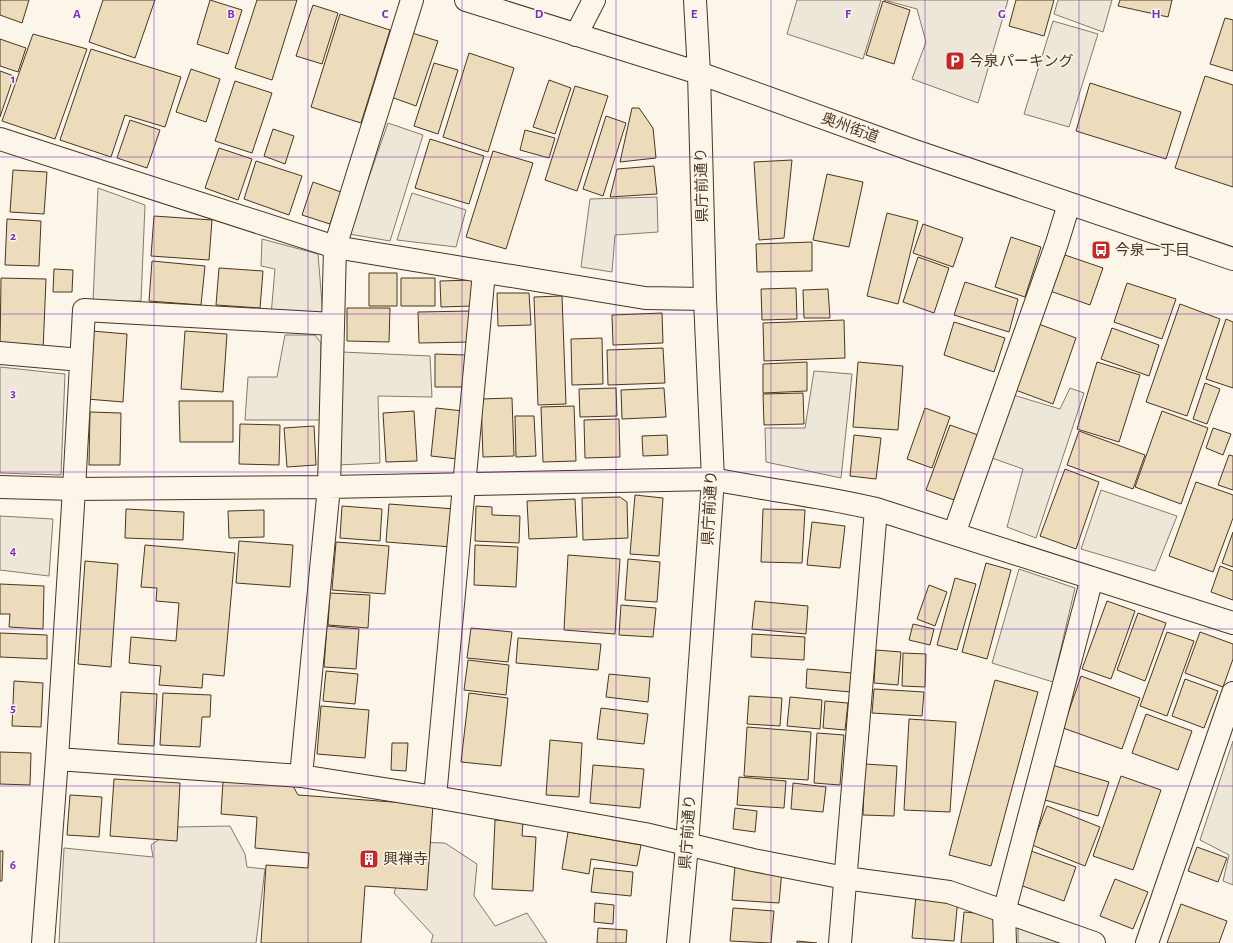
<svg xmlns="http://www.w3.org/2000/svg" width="1233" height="943" font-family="'Alegreya Sans','Noto Sans JP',sans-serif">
<rect width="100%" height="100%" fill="#fbf6e9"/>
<path fill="#ede6d9" stroke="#887966" d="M230,826l15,28 2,13 18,2 -9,74h-197l5,-95 89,9 -2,-12 27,-18z
M410,842l35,1 32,21 -3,32 21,30 32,-13 20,30h-116l2,-8 -39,-42z
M1018,924l55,19h-55z"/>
<path fill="#ede7d9" stroke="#887966" d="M797,0h84l-18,59 -76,-25z
M884,0h124l-30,103 -66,-24 14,-37 -9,-33z
M1058,0h54l-9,32 -49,-18z
M1053,21l45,13 -29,93 -45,-13z
M388,123l35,12 -33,106 -41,-7z
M98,188l47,17 -4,96 -48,1z
M412,193l54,17 -10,37 -59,-7z
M657,197l1,35 -43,3 -3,37 -31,-5 9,-68z
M262,239l56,15 5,62 -52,-1 4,-46 -14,-3z
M285,335h30l6,8 -1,77h-75l3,-43h29z
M342,352l88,4 2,41 -54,-1 2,67 -42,2z
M0,367l65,7 -4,101 -61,-2z
M814,371l38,3 -11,104 -75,-16 -1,-34h40z
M1070,388l14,5 -48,145 -29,-11 16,-58 -31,-11 21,-63 47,14z
M1101,490l76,26 -22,55 -74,-22z
M0,516l53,3 -4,57 -49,-6z
M1019,569l56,19 -22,94 -61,-19z
M1233,741v144l-10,-4 6,-26 -29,-15z"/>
<path fill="#ecdcbc" stroke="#4a3520" d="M0,0h29l-7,23 -22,-8z
M103,0h52l-20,58 -46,-16z
M210,0l32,10 -14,44 -31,-10z
M257,0h40l-25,80 -37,-12z
M1016,0h38l-10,36 -35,-10z
M1120,0h52l-4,17 -50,-11z
M883,1l27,9 -16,54 -28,-9z
M313,5l25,8 -16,51 -26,-8z
M340,14l50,16 -29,93 -50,-16z
M1225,18l8,2v51l-23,-7z
M412,33l26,8 -22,65 -25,-9z
M33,34l54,15 -32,90 -53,-18z
M0,39l26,9 -8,24 -18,-6z
M91,49l90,28 -16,50 -40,-12 -14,42 -51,-17z
M469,53l45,15 -26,84 -45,-15z
M434,63l24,7 -20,64 -24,-8z
M191,69l29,10 -14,43 -30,-10z
M0,71l14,5 -14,41z
M1205,76l28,9v102l-58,-19z
M549,80l22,8 -16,46 -22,-7z
M235,81l37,12 -20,60 -37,-12z
M1090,83l91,29 -15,47 -90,-28z
M575,86l33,10 -31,95 -32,-11z
M632,108h7l14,20 3,30 -36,4z
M606,116l20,7 -23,73 -20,-7z
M130,120l30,10 -13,38 -30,-10z
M273,129l21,7 -9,28 -21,-8z
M525,130l30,8 -6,20 -29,-8z
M430,139l54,17 -15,48 -54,-16z
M219,148l33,11 -14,41 -33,-12z
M493,151l40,12 -27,86 -40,-12z
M792,160l-8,78 -25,2 -5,-78z
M256,161l46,15 -13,39 -45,-16z
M654,166l3,28 -47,3 7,-28z
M13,170l34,2 -3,42 -34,-2z
M827,174l36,8 -14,65 -36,-7z
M313,182l28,10 -11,32 -28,-9z
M887,213l31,8 -20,83 -31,-8z
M154,216l58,4 -3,40 -58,-4z
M7,219l34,2 -2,45 -34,-1z
M923,224l40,14 -10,29 -40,-14z
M1011,237l30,10 -16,50 -30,-10z
M812,242v29l-55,1 -1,-28z
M1062,254l41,14 -13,37 -40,-14z
M918,257l31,11 -15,45 -31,-11z
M152,261l53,5 -4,39 -52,-4z
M219,268l44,3 -3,37 -44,-3z
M54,269l19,1 -1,22h-19z
M369,273h28v33h-28z
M1,278l45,1 -3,72 -43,-2z
M401,278h34v28h-34z
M472,280v26l-31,1 -1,-26z
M965,282l53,17 -9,33 -55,-17z
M1127,283l49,16 -14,40 -48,-17z
M796,288l1,31 -35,1 -1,-31z
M828,289l2,29h-26l-1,-28z
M497,293h32l2,32 -33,1z
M562,296l4,108 -28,1 -4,-108z
M1180,304l40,15 -33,97 -41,-14z
M347,308h43l-1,34 -42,-1z
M472,311v31l-53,1 -1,-31z
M662,313l1,30 -50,2 -1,-30z
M1226,319l7,3v66l-27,-9z
M844,320l1,38 -81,3 -1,-38z
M954,322l51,16 -11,34 -50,-17z
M1036,323l40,15 -23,66 -40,-15z
M1112,328l47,17 -10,31 -48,-17z
M92,331l35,3 -4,68 -36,-3z
M185,331l42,3 -4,58 -42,-3z
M602,338l1,46 -31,1 -1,-46z
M663,348l2,35 -57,2 -1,-35z
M435,354l31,1 -1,32h-30z
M807,362v29l-44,2v-29z
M858,362l45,4 -5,64 -45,-3z
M1097,362l43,13 -21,67 -42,-13z
M1205,383l15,6 -13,35 -14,-5z
M616,388l1,28 -37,1 -1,-28z
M664,388l2,29 -44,2 -1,-29z
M803,393l1,31 -40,1 -1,-31z
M512,398l2,58 -31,1 -2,-58z
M179,401h54v41h-53z
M574,406l2,55 -33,1 -2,-55z
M436,408l27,3 -5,48 -27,-3z
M925,408l25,9 -18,51 -25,-9z
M414,411l3,50 -31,1 -3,-49z
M1162,411l46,17 -27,76 -46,-17z
M90,412l31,1 -1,52h-31z
M515,416h19l2,40 -20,1z
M619,419l1,38 -35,1 -1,-38z
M240,424l40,1 -1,40 -40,-1z
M950,425l28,10 -24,65 -28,-10z
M314,426l2,39 -29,2 -3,-39z
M1213,428l18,6 -8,21 -17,-7z
M1079,431l66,24 -12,34 -66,-24z
M667,435l1,20 -25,1 -1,-20z
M854,435l27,3 -5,41 -26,-3z
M1229,455l4,1v34l-15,-5z
M1065,469l34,13 -23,67 -36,-13z
M1196,482l37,13v23l-20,54 -44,-16z
M635,495l28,3 -4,58 -29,-2z
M620,497l7,5 1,36 -45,2 -1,-42z
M575,499l2,38 -48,2 -2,-38z
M389,504l66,5 -3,38 -66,-5z
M342,506l40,3 -2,32 -40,-3z
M476,506l16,1v8l28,1 -1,27 -44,-2z
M126,509l58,3 -1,28 -58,-2z
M763,509l42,1 -3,53 -41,-1z
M264,510v27l-35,1 -1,-27z
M812,522l33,4 -5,42 -33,-3z
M1233,532v35l-11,-4z
M239,541l54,4 -3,42 -54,-4z
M336,542l53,4 -4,48 -53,-4z
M145,545l90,8 -11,123 -21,-2 -1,14 -43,-3 2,-19 -32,-3 2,-26 45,4 3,-38 -23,-2 1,-13 -16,-1z
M475,545l43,2 -2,40 -42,-2z
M568,555l52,4 -5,75 -51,-4z
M628,559l32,3 -3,40 -32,-2z
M85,561l33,3 -7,103 -33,-3z
M986,563l25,7 -24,89 -25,-7z
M1220,566l13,5v29l-22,-8z
M955,578l21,6 -19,66 -20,-5z
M0,584l44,2 -1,43 -34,-2 1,-13h-10z
M929,585l18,7 -12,34 -18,-7z
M330,593l40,2 -2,33 -40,-3z
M755,601l53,5 -2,28 -54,-5z
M1107,601l28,10 -24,68 -29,-10z
M621,605l35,3 -3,29 -34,-2z
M1138,613l28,10 -21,58 -28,-11z
M913,624l21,5 -4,16 -21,-5z
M327,626l32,3 -3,40 -32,-2z
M471,628l41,4 -4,30 -41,-4z
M1167,632l27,9 -27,75 -27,-10z
M1200,632l33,12v15l-10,28 -38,-14z
M0,633l47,2v24l-47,-2z
M752,634l53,3 -1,23 -53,-3z
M518,638l83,6 -3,26 -82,-7z
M876,650l25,2 -3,33 -24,-2z
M903,653l23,1 -1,33 -23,-1z
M468,660l41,5 -3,30 -42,-5z
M807,669l45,4 -1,19 -45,-4z
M326,671l32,3 -3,30 -32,-3z
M609,674l41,4 -2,24 -42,-5z
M1081,676l59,22 -18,51 -59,-21z
M1185,679l33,12 -14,37 -32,-12z
M995,680l43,12 -47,174 -42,-11z
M14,681l29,2 -2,44 -29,-1z
M874,689l50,3 -2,24 -50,-3z
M121,692l36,2 -3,52 -36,-2z
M163,693l48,2 -1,22h-8l-2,30 -40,-2z
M469,693l39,5 -7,68 -40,-4z
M749,696l33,2 -2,28 -33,-2z
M790,697l32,3 -2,29 -33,-3z
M825,701l23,2 -3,27 -22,-2z
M321,706l48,4 -4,48 -48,-4z
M601,708l47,6 -4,30 -47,-5z
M1146,714l46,17 -14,39 -46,-17z
M909,719l47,3 -6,90 -46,-2z
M747,727l64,5 -3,48 -64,-4z
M817,733l27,2 -4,50 -26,-2z
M550,740l32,3 -3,54 -33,-2z
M392,743h16l-2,28 -15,-1z
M0,752l31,1 -1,32 -30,-1z
M865,764l32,2 -3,50 -31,-1z
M593,765l51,4 -4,39 -50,-5z
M1052,765l57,17 -11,34 -56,-17z
M1121,776l40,14 -28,80 -40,-14z
M739,777l47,4 -2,27 -47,-3z
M114,779l66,4 -3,58 -67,-5z
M223,781l70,5 5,9 135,10 -6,85 -62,-4 -4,57h-100l5,-78 42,3 1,-15 -54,-5 2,-31 -36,-3z
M793,783l33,4 -3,25 -32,-3z
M70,795l32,2 -3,40 -32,-2z
M1047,806l53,21 -15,39 -53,-21z
M735,808l22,3 -2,21 -22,-3z
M495,820l28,2 -1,14 14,1 -3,54 -41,-2z
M568,832l73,13 -4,21 -46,-7 -2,15 -27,-5z
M1197,847l30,11 -9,24 -30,-11z
M0,851h3l-1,30h-2z
M1031,851l45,16 -12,34 -44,-16z
M735,866l47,4 -3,33 -47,-3z
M594,868l39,4 -2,24 -40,-4z
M1115,879l33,13 -15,37 -33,-13z
M916,895l42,3 -4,43 -42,-3z
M595,903l19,2 -1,19 -19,-2z
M1181,904l46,17 -8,22h-52z
M733,908l41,3 -3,32 -41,-2z
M964,912l35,3 -2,28h-36z
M598,928l29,2 -1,13h-29z
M797,941l20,2h-20z"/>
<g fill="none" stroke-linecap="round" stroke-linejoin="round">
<defs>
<path id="minor" d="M576,35l18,-35
M0,139l335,108 310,51 60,1
M333,324l-249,-14 -10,179 255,-2 384,-8c54,11 109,17 163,30l357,114
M0,353l81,7
M0,487l74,2 -17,270 -14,184
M954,534l103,-291 12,-39
M57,759l244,17 134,21 210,37 108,26 92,18 104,14 145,51
M301,776l28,-289 6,-240 77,-247
M435,797l49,-525
M840,943l36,-434
M1005,943l-1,-31 88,-334
M1147,943l86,-250"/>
<path id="major" d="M466,0l233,73 213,77 321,109
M678,943l9,-98 26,-366 -8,-180 -6,-226 -4,-73"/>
</defs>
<use href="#minor" stroke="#4a3520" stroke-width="24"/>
<use href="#major" stroke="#4a3520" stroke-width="24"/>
<use href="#minor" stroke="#fbf6e9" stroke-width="22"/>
<use href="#major" stroke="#fbf6e9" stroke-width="22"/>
</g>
<path fill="none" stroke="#7b2cbf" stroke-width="1" stroke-opacity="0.55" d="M154,0v943M308,0v943M462,0v943M616,0v943M771,0v943M925,0v943M1079,0v943M0,157h1233M0,314h1233M0,472h1233M0,629h1233M0,786h1233"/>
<defs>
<symbol id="parking-square" viewBox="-11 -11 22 22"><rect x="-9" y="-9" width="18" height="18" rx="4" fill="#c62828" stroke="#fbf6e9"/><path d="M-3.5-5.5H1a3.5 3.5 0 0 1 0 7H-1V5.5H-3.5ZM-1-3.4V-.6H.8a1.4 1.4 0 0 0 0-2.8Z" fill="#fff"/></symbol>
<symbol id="bus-square" viewBox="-11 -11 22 22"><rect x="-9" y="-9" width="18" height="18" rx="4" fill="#c62828" stroke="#fbf6e9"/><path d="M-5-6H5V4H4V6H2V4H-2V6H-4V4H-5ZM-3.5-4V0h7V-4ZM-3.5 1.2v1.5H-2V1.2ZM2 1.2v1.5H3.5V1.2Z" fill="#fff"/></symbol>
<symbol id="building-square" viewBox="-11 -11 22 22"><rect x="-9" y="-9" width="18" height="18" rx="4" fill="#c62828" stroke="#fbf6e9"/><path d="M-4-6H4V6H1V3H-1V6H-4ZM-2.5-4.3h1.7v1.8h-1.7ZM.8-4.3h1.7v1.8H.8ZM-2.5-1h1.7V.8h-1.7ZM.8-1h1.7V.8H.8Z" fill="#fff"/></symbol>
</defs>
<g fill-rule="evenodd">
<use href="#parking-square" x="944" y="50" width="22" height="22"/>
<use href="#bus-square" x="1090" y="239" width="22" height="22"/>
<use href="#building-square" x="358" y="848" width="22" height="22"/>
</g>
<g text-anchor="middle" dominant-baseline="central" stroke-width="3" stroke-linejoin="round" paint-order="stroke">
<g font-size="15" fill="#4a3520" stroke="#fbf6e9" text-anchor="start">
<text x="969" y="61">今泉パーキング</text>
<text x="1115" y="250">今泉一丁目</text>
<text x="383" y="859">興禅寺</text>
</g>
<g font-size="15" fill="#4a3520" stroke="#fbf6e9">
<text transform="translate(850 128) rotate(20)">奥州街道</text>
<text transform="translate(702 185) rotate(-91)">県庁前通り</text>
<text transform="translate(710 508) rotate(-87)">県庁前通り</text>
<text transform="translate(688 832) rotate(-86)">県庁前通り</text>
</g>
</g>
<g font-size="13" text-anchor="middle" font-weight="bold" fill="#7b2cbf" stroke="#fbf6e9" stroke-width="3" stroke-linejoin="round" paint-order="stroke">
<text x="77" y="18">A</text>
<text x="231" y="18">B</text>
<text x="385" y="18">C</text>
<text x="539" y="18">D</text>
<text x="694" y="18">E</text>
<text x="848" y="18">F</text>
<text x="1002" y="18">G</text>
<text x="1156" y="18">H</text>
<text x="13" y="83">1</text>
<text x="13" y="240">2</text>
<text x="13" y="397">3</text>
<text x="13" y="555">4</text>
<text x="13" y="712">5</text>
<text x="13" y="869">6</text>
</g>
</svg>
